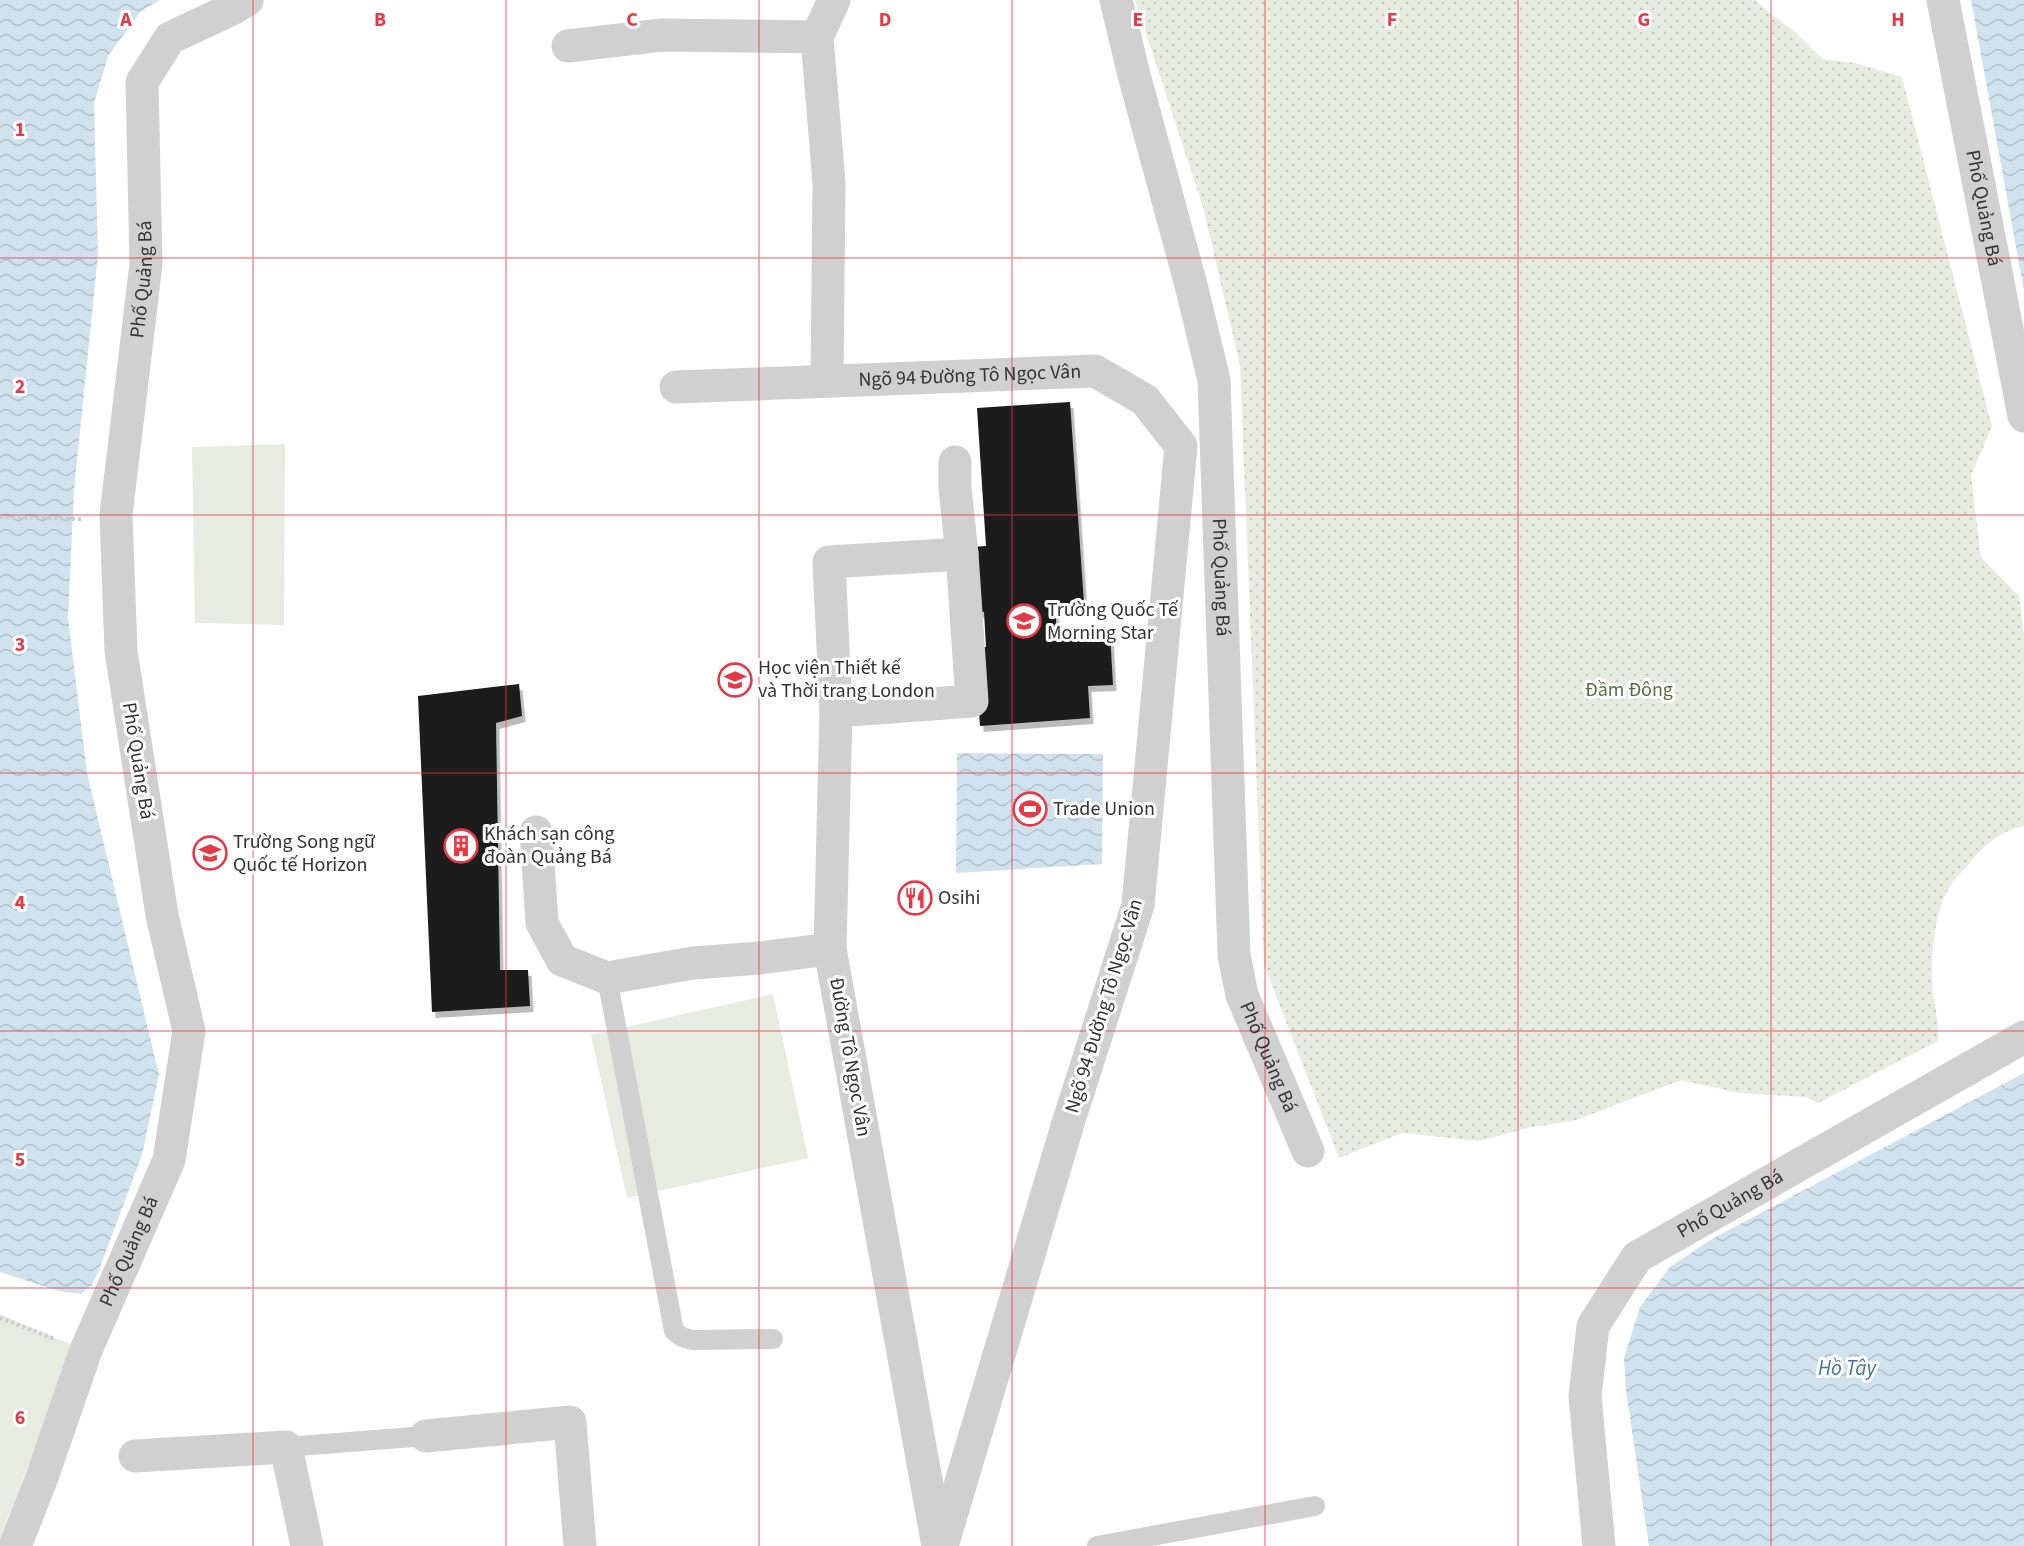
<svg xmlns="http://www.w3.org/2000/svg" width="2024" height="1546" font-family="'Source Sans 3',sans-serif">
<defs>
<pattern id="garden-dots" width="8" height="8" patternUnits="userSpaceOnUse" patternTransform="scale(1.5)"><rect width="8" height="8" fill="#e6ecdf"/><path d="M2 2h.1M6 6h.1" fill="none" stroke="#c6cbc0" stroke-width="1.8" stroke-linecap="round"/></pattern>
<pattern id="water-waves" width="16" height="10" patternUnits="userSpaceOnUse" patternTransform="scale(1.5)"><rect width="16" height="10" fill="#cfe2ee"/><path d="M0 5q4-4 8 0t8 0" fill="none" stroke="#b2c2cd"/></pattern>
<filter id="shadow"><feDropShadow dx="3.5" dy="6" stdDeviation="0" flood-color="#0004"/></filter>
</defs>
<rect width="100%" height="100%" fill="#fff"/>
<path fill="#e6ecdf" d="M285,444l-1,181 -89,-2 -3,-176z
M773,994l35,164 -181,40 -36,-163z
M0,1314l74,32 -74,192z"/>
<path fill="url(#garden-dots)" d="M1135,0h621l10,10 29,22 27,27 33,4 47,14 90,350 -21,48 10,82 38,39 5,39v191c-26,6 -39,19 -56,39 -6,7 -13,13 -18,21 -15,24 -19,67 -18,95 1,20 7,39 6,60l-120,62 -12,-6 -67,-4 -58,-13 -105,40 -48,8 -49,13 -77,-8 -63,25 -75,-193 -24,-600 -37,-158z"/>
<path fill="url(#water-waves)" d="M0,0h160l-19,11 -33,45 -14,47 4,152 -24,235 -6,128 19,155 72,302 -17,80 -43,115 -7,15 -11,9 -22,-3 -59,-19z
M1971,0h53v291z
M957,753l146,1 -1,110 -146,9z
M2024,1073v473h-375l-23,-156 -2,-32 16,-51 30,-40 42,-28z"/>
<path fill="#1a1a1a" filter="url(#shadow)" d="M1070,402l14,201 -29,2 2,31 53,-3 3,52 -25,1 2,32 -110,8 -6,-78 12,-1 -2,-35h-10l-4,-65 16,-1 -9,-138z
M519,684l3,32 -26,7 4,247h28l2,36 -98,6 -14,-316z"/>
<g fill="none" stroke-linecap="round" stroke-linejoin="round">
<path stroke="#cdcdcd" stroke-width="4" stroke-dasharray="3 3" stroke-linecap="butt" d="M0,517l83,2
M0,1318l55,21"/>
<path stroke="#d0d0d0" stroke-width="20" d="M607,978l67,353 8,6 10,3 81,-1
M286,1447l140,-11
M1097,1546l218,-40"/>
<g stroke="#d0d0d0" stroke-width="33">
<path d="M817,37l17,-37"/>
<path d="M568,46l94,-11 155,2 12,146 -2,198"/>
<path id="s1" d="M676,387l419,-16 50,29 36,46 -43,459 -69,215 -127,426"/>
<path d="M836,711l136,-10 -10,-147 -7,-66v-26"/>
<path d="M536,832l6,91 20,37 45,18 86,-15 67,-5 70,-9"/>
<path d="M426,1436l144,-14 10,124"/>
<path d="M135,1456l151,-9 21,99"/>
<path d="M938,1546l-108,-597 6,-238 -7,-149 133,-8"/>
</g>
<g stroke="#d0d0d0" stroke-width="33">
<path id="s2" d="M1116,0l18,75 57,210 23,95 20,575 8,40 66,156"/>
<path id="s3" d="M1943,0l81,416"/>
<path id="s4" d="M15,1546l27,-69 44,-127 83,-190 20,-129 -27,-116 -41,-264 -5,-136 30,-251 -4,-182 28,-44 64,-30 13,-8"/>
<path id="s5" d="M1599,1546l-14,-150 8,-70 44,-69 387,-220"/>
</g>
</g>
<path fill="none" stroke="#e63946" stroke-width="1.5" stroke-opacity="0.55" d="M253,0v1546M506,0v1546M759,0v1546M1012,0v1546M1265,0v1546M1518,0v1546M1771,0v1546M0,258h2024M0,515h2024M0,773h2024M0,1031h2024M0,1288h2024"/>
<defs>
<symbol id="school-ring" viewBox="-11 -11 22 22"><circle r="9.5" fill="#fff" stroke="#e63946" stroke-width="1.5"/><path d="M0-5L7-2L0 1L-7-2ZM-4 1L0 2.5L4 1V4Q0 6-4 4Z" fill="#e63946"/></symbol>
<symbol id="university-ring" viewBox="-11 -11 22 22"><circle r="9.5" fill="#fff" stroke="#e63946" stroke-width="1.5"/><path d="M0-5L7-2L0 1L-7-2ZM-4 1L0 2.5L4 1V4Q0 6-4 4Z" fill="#e63946"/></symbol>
<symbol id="stadium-ring" viewBox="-11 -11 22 22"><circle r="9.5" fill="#fff" stroke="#e63946" stroke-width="1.5"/><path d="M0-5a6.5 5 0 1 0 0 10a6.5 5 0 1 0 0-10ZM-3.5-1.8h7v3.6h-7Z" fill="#e63946"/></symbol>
<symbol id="building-ring" viewBox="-11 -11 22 22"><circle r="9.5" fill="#fff" stroke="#e63946" stroke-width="1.5"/><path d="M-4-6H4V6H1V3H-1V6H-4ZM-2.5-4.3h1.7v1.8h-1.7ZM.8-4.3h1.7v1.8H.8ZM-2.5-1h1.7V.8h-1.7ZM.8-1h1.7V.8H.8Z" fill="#e63946"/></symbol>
<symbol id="restaurant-ring" viewBox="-11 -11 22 22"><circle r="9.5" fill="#fff" stroke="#e63946" stroke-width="1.5"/><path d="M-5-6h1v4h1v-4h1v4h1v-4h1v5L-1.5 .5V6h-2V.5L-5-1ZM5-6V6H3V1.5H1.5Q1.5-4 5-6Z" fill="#e63946"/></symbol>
</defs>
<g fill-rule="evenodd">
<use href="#school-ring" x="1005" y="602" width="38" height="38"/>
<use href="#university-ring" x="716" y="661" width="38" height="38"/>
<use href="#stadium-ring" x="1011" y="790" width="38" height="38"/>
<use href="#building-ring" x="442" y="827" width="38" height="38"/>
<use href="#school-ring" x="191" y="834" width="38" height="38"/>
<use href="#restaurant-ring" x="896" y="879" width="38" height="38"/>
</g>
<g text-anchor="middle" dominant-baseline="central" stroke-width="6" stroke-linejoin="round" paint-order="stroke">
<g font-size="20" fill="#333" stroke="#fff">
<text stroke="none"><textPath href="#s3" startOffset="212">Phố Quảng Bá</textPath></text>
<text stroke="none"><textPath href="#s4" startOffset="1306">Phố Quảng Bá</textPath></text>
<text stroke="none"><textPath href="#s1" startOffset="294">Ngõ 94 Đường Tô Ngọc Vân</textPath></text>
<text stroke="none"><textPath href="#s2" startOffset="590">Phố Quảng Bá</textPath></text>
<text transform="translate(138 761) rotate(81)">Phố Quảng Bá</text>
<text transform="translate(1104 1006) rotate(-73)">Ngõ 94 Đường Tô Ngọc Vân</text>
<text stroke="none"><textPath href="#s2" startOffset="1076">Phố Quảng Bá</textPath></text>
<text transform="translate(850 1057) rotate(80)">Đường Tô Ngọc Vân</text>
<text stroke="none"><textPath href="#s5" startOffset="410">Phố Quảng Bá</textPath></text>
<text stroke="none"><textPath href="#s4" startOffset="316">Phố Quảng Bá</textPath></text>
</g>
<g font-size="20" fill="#333" stroke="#fff" text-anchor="start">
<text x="1047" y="610">Trường Quốc Tế<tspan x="1047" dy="23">Morning Star</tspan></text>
<text x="758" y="668">Học viện Thiết kế<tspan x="758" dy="23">và Thời trang London</tspan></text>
<text x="1053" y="809">Trade Union</text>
<text x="484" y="834">Khách sạn công<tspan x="484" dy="23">đoàn Quảng Bá</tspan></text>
<text x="233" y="842">Trường Song ngữ<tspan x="233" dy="23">Quốc tế Horizon</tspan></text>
<text x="938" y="898">Osihi</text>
</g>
<g font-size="20" fill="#56703f" stroke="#fff">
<text x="1629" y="690">Đầm Đông</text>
</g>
<g font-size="21" font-style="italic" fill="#3f7597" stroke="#fff">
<text x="1847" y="1368">Hồ Tây</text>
</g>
</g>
<g font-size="20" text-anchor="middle" font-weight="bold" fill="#e63946" stroke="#fff" stroke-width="6" stroke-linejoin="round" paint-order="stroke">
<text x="126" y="26">A</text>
<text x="380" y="26">B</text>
<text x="632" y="26">C</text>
<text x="885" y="26">D</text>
<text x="1138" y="26">E</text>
<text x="1392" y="26">F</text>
<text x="1644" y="26">G</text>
<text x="1898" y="26">H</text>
<text x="20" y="136">1</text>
<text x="20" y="393">2</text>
<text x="20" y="651">3</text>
<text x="20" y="909">4</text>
<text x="20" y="1166">5</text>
<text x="20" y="1424">6</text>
</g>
</svg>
